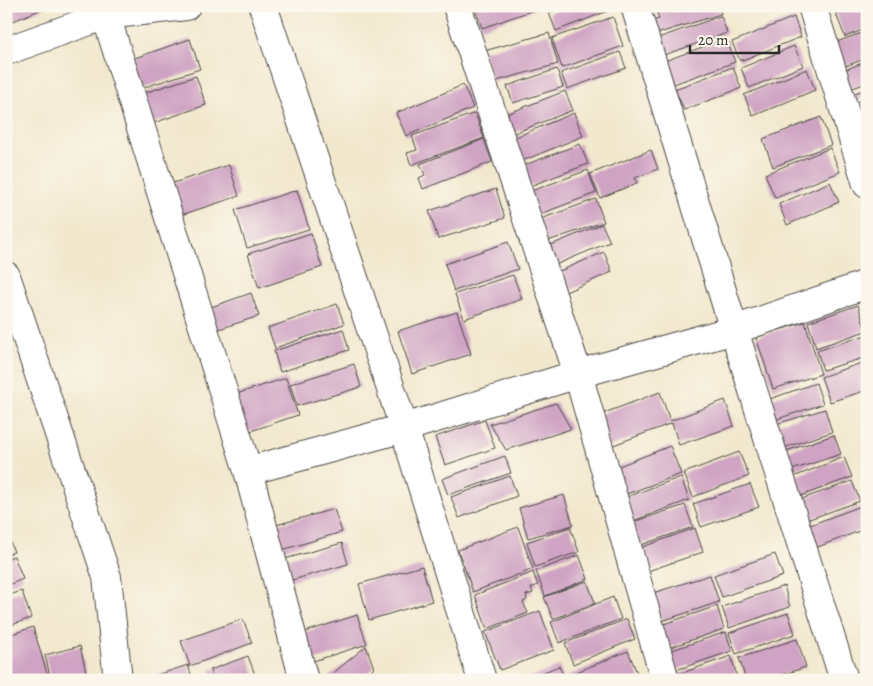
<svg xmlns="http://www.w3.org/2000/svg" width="873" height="686" font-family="Alegreya,serif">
<rect width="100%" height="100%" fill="#fbf7ec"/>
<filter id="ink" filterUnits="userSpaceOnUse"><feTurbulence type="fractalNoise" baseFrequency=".02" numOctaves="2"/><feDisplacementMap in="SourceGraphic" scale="10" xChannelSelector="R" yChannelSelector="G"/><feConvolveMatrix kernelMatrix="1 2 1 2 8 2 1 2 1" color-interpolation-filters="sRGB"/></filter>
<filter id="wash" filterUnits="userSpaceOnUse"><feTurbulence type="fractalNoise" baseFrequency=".0096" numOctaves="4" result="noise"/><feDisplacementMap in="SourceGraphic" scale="20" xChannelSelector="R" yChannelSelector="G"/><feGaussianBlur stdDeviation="1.12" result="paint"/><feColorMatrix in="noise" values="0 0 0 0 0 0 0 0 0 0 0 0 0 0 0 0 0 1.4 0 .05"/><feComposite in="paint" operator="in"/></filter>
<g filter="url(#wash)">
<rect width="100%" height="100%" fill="#f2e8ce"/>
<g id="blocks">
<path fill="#cfa3c3" d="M6,6h43l-43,18z
M474,6h68v1l-60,21z
M566,6h46l1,3 -57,22 -7,-18z
M664,6h55l2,8 -65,20 -4,-13 7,-2 -3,-10z
M848,6h19v22l-22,9 -10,-26z
M721,16l6,17 -63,22 -6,-17z
M613,17l10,29 -61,22 -10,-30z
M794,17l7,20 -61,24 -8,-19z
M867,31v27l-24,9 -9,-24z
M549,33l9,31 -65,18 -9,-31z
M726,38l9,24 -61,22 -9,-23z
M190,39l10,30 -61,20 -10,-29z
M794,46l9,20 -54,22 -8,-20z
M620,52l6,16 -59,21 -6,-16z
M867,61v22l-17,6 -8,-18z
M733,67l8,21 -57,22 -9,-21z
M557,69l6,18 -50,16 -6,-17z
M807,69l8,21 -62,26 -9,-21z
M196,76l10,29 -64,22 -10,-30z
M463,85l10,23 -67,28 -10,-23z
M867,89v9l-11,4 -4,-8z
M565,91l8,19 -66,26 -8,-19z
M867,103v17l-9,4 -6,-15z
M475,113l9,25 -73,27 -4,-12 10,-3 -5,-14z
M574,113l9,23 -68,28 -9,-23z
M821,117l10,28 -58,22 -10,-28z
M484,139l8,23 -69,27 -4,-11 6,-3 -5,-11z
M580,144l8,20 -58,22 -8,-20z
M830,148l10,24 -65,26 -10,-24z
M651,150l7,19 -23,9 2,5 -37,15 -10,-24z
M229,165l10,31 -58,19 -11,-31z
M588,170l8,23 -61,23 -9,-23z
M830,182l9,20 -52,23 -8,-21z
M496,189l9,29 -67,21 -9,-28z
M297,190l12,39 -62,19 -12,-38z
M596,199l8,23 -62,21 -7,-22z
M602,224l8,18 -62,26 -7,-19z
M311,233l11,34 -63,21 -11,-34z
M508,242l10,27 -64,22 -9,-27z
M604,252l8,20 -51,22 -8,-20z
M513,275l9,24 -58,20 -9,-25z
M251,293l8,23 -52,17 -7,-22z
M337,304l7,20 -69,24 -7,-20z
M858,305l8,26 -50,17 -8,-26z
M457,312l14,42 -59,20 -14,-43z
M805,322l16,52 -48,15 -17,-52z
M343,329l6,21 -69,22 -6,-21z
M866,335l1,22 -44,13 -6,-19z
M867,361v29l-37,12 -9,-25z
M354,364l7,23 -64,19 -7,-22z
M286,378l12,37 -56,19 -12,-38z
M816,383l7,21 -52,17 -7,-20z
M660,392l10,29 55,-21 9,26 -55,19 -7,-22 -69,26 -12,-31z
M556,403l15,26 -65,21 -16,-26z
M825,409l7,23 -55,18 -7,-24z
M485,420l10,28 -50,17 -10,-28z
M834,435l7,19 -55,18 -6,-19z
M670,446l11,28 -57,21 -10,-27z
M739,452l10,24 -56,21 -9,-24z
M505,456l6,17 -63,22 -6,-16z
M844,457l8,20 -54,20 -7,-19z
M510,476l7,20 -58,22 -8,-21z
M681,477l8,23 -56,21 -9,-23z
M852,481l8,20 -56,20 -8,-20z
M750,484l9,23 -58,20 -8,-23z
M564,495l9,30 -45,13 -9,-30z
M685,505l8,22 -58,20 -8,-23z
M861,506l6,16v6l-57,22 -8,-22z
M334,509l8,23 -60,18 -6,-25z
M518,527l15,42 -60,23 -15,-42z
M570,527l9,25 -44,15 -8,-25z
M695,528l8,24 -58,20 -8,-23z
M6,531l8,21 -8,3z
M342,543l6,21 -59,17 -8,-21z
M775,554l8,22 -61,21 -8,-22z
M579,555l9,24 -43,17 -9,-25z
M14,556l9,23 -17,7v-27z
M422,566l10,35 -63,19 -10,-36z
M533,572l5,13 -7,3 2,5 -7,2 1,5 -4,2 5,11 -41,16 -12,-34z
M710,575l9,27 -57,19 -9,-28z
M587,581l8,22 -42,16 -9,-22z
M784,586l6,21 -61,21 -7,-21z
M22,591l9,27 -25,9v-31z
M613,597l8,22 -62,24 -8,-21z
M717,606l7,23 -62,21 -7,-23z
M540,611l14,39 -54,20 -15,-38z
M788,613l7,21 -59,20 -7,-21z
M357,615l10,29 -63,20 -8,-29z
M243,619l9,24 -62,23 -9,-25z
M627,619l8,20 -62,25 -8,-21z
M33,627l16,53h-43v-44z
M726,632l6,19 -56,19 -7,-19z
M797,639l9,28 -39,13h-21l-7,-22z
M80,646l8,34h-37l-6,-25z
M366,646l8,22 -14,12h-35z
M628,651l12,29h-72l-1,-4z
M248,656l9,24h-44l-3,-10z
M731,656l7,24h-64l-1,-4z
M188,665l5,15h-48v-1z
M559,666l6,14h-41z"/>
</g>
</g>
<g filter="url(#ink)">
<use href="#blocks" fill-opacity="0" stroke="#494743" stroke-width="1"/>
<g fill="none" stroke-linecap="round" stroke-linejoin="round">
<defs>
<path id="street" d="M103,6l145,465 56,209
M263,6l141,422 78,252
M457,6l121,368 87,306
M635,6l99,324 110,350
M812,6l55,178
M6,51l100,-36 80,-9
M6,276l101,301 11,103
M248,471l156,-43 174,-54 156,-44 133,-46"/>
</defs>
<use href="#street" stroke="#494743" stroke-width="30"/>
<use href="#street" stroke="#fff" stroke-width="28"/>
</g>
</g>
<rect width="873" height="686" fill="none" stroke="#fbf7ec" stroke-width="25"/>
<path d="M690 45v8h89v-8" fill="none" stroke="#2b2b2b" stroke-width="2.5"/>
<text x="698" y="45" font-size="15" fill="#2b2b2b" stroke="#fbf7ec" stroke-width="4" paint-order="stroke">20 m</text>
</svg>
